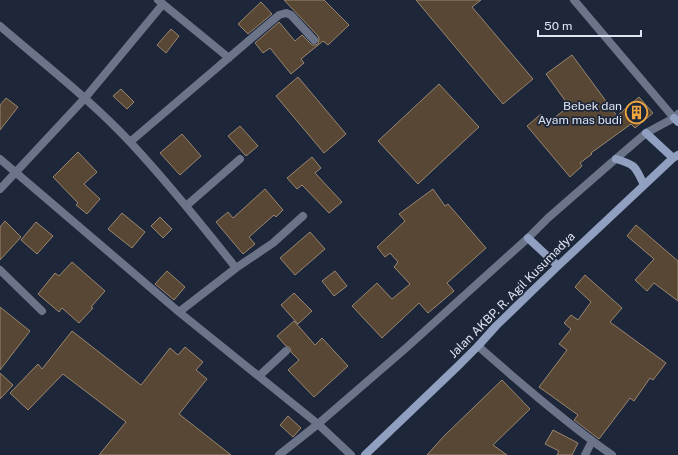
<svg xmlns="http://www.w3.org/2000/svg" width="678" height="455" font-family="'Public Sans',sans-serif">
<rect width="100%" height="100%" fill="#1e273a"/>
<path fill="#584734" stroke="#988670" d="M284,0h40l25,25 -21,20 -5,-4 -22,18 3,4 -13,11 -21,-26 -7,5 -8,-10 24,-21 16,19 7,-6 10,10h3l3,-1 1,-5 -1,-3z
M416,0h65l-9,7 61,72 -30,25z
M261,2l11,12 -24,20 -10,-10z
M171,29l8,7 -13,17 -9,-8z
M572,55l45,61 22,-19 14,16 -18,15 -4,-4 -40,29 1,1 -12,9 2,3 -12,11 -43,-51 14,-12 7,9 21,-17 -23,-32z
M298,77l48,57 -22,19 -48,-57z
M439,84l40,43 -61,57 -40,-43z
M121,89l13,13 -7,7 -14,-13z
M6,98l12,9 -18,23v-25z
M240,126l18,20 -12,10 -18,-20z
M182,134l19,22 -21,19 -20,-22z
M78,152l19,20 -13,12 16,15 -13,15 -11,-9 2,-2 -25,-26z
M312,157l9,11 -6,5 27,29 -13,11 -27,-28 -5,4 -10,-11z
M265,189l18,21 -7,7 -2,-2 -25,22 6,7 -12,10 -27,-32 12,-10 5,6z
M433,189l12,17 3,-2 38,44 -39,35 7,8 -26,22 -9,-10 -37,35 -30,-32 25,-23 15,16 18,-15 -16,-17 4,-5 -8,-9 -5,4 -8,-10 28,-26 -6,-7z
M122,213l23,19 -13,16 -24,-19z
M160,217l12,12 -9,9 -12,-12z
M5,221l16,16 -21,23v-33z
M36,222l17,14 -16,18 -16,-14z
M636,225l42,36v40l-24,-18 -7,8 -12,-11 19,-21 -27,-23z
M310,232l15,17 -30,26 -15,-17z
M72,262l33,29 -14,16 2,1 -14,15 -17,-15 -3,4 -21,-18 17,-21 4,3z
M167,271l18,16 -11,13 -19,-16z
M335,271l12,15 -13,10 -12,-15z
M585,275l37,33 -12,14 56,41 -13,17 -3,-2 -16,23 -4,-3 -31,41 -25,-19 4,-5 -39,-28 28,-37 -8,-6 12,-15 -7,-6 7,-8 7,5 13,-18 -16,-15z
M294,293l18,18 -14,13 -17,-19z
M0,307l30,24 -30,39z
M294,321l21,24 7,-7 26,28 -34,31 -26,-27 11,-10 -8,-8 -1,-4 -4,-2 -9,-10z
M72,331l69,54 29,-37 8,7 7,-8 18,15 -7,8 11,9 -28,35 52,41h-132l27,-33 -63,-48 -35,36 -18,-17 28,-29 4,5z
M0,373l13,12 -13,14z
M502,380l28,29 -37,36 14,10h-80l17,-19z
M288,416l13,12 -8,9 -13,-12z
M553,430l25,13 -6,12h-15l2,-4 -14,-7z"/>
<g fill="none" stroke-linecap="round" stroke-linejoin="round">
<path stroke="#6b7489" stroke-width="8" d="M158,0l71,58
M574,0l100,118
M0,26c44,38 91,74 131,117 37,40 71,82 105,125
M130,142l149,-127 7,-2 5,2 23,25
M0,159l179,153 139,112 33,31
M0,189l85,-91 78,-94
M186,206l54,-47
M0,270l42,41
M179,312l57,-44 37,-25 30,-27
M478,346c43,38 87,76 134,109
M259,376l27,-25
M279,455l39,-31 88,-76 122,-110 20,-20 63,-55 35,-30 28,-15 4,-4
M585,455l7,-14"/>
<path stroke="#91a0c1" stroke-width="8" d="M674,118l4,4
M646,133l27,25
M616,159c20,6 19,7 28,26
M528,238l30,28
M365,455l93,-89 20,-20 18,-20 62,-60 115,-108 5,-3"/>
</g>
<defs>
<symbol id="building-ring" viewBox="-11 -11 22 22"><circle r="9.5" fill="#1e273a" stroke="#f0a63f" stroke-width="1.5"/><path d="M-4-6H4V6H1V3H-1V6H-4ZM-2.5-4.3h1.7v1.8h-1.7ZM.8-4.3h1.7v1.8H.8ZM-2.5-1h1.7V.8h-1.7ZM.8-1h1.7V.8H.8Z" fill="#f0a63f"/></symbol>
</defs>
<g fill-rule="evenodd">
<use href="#building-ring" x="624" y="100" width="25" height="25"/>
</g>
<g text-anchor="middle" dominant-baseline="central" stroke-width="3.5" stroke-linejoin="round" paint-order="stroke">
<g font-size="12" fill="#dee5f2" stroke="#1e273a" text-anchor="end">
<text x="622" y="106">Bebek dan<tspan x="622" dy="14">Ayam mas budi</tspan></text>
</g>
<g font-size="12" fill="#dee5f2" stroke="#1e273a">
<text transform="translate(512 295) rotate(-45)">Jalan AKBP. R. Agil Kusumadya</text>
</g>
</g>
<path d="M538 30v6h103v-6" fill="none" stroke="#dee5f2" stroke-width="2"/>
<text x="544" y="30" font-size="12" fill="#dee5f2" stroke="#1e273a" stroke-width="3" paint-order="stroke">50 m</text>
</svg>
